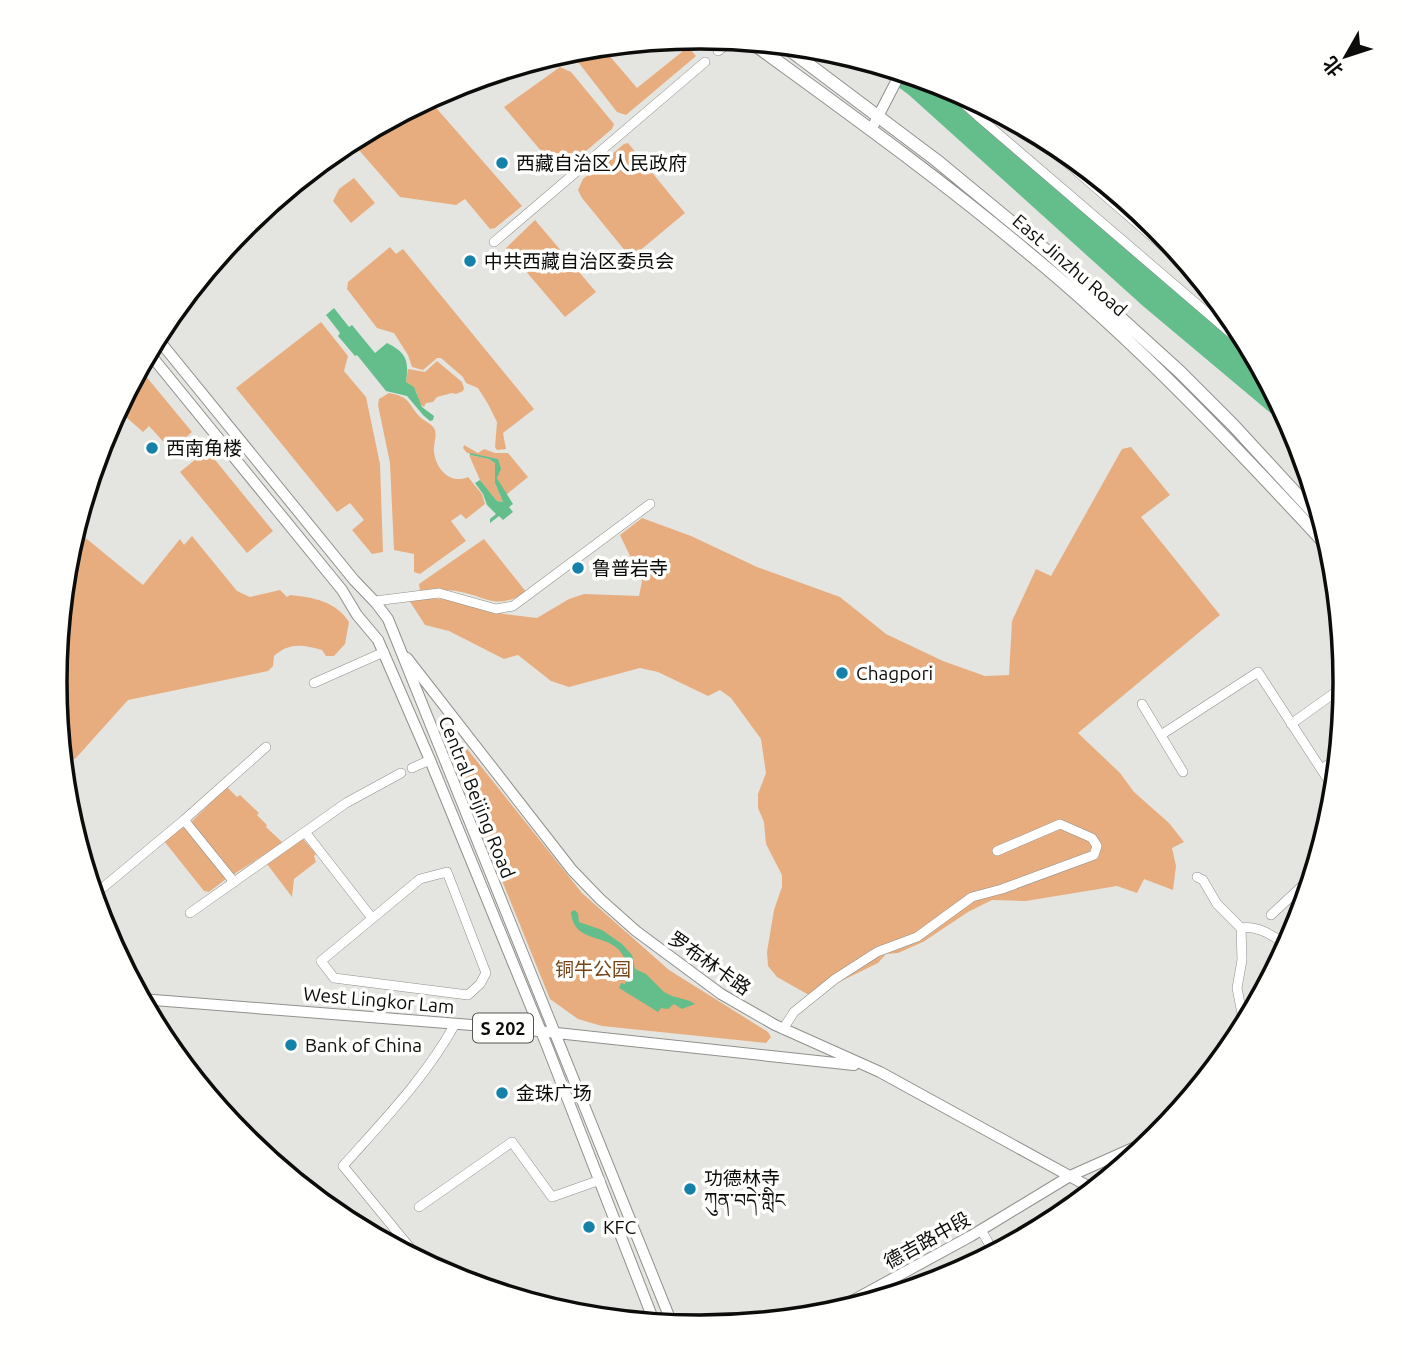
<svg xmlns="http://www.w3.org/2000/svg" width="1402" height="1365" font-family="Ubuntu,'Noto Sans SC','Noto Serif Tibetan',sans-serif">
<rect width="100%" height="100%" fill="#e4e5e0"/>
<path fill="#e8ad7e" d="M602,47l35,41 51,-41 8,9 -70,59 -9,-3 -46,-59 4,-4z
M560,67l11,5 43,52 -2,5 -39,33 -12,5 -9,-3 -48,-57z
M427,100l4,2 91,104 -27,22 -5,1 -25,-30 -9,6 -56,-8 -42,-48 43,-35z
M628,143l57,70 -54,45 -49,-60 -4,-8 5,-11 41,-35z
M354,178l21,25 -24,20 -18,-22 6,-12z
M535,220l61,72 -31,25 -59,-69z
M390,247l6,7 7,-5 131,160 -31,24 3,16 -9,1 -2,-3 2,-25 -9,-18 -10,-16 -12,-5 -3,-6 -22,-19h-4l-14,12 -11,-3 -4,-12 -14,-22 -17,-5 -30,-39 1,-7z
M321,322l27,34 -4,15 22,26 14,67 3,88 -11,2 -20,-24 12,-10 -14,-17 -13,9 -101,-124z
M437,361l25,21 2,6 -1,3 -7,3 -4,-1 -15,4 -4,5 -7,1 -2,4 -5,-4 -3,-12 -10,-9 2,-13 17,3z
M140,369l52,63 -21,18 -22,-24 -6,6 -25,-22z
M389,393c20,4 18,8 29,22 5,6 14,8 17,15 2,7 -2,15 -1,22 2,17 16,33 34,25l14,17 3,10 -19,15 -5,-5 -10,7 15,20 -46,33 -6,-2v-18l-20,-4 -4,-87 -12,-58 1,-6z
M464,445l14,8 6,-4 11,4h13l20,24 -22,18 -10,-19 4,-4 -2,-13 -31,-6 -4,-5z
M1131,447l39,48 -29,22 79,98 -142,118 42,40 14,19 35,31 15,19 -12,6 4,18 -3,24 -29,-11 -7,14 -20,-7 -91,15 -34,-1 -24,12 -45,30 -25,11 -12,1 -8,9 -47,23 -15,13 -39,-22 -9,-11 -1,-14 7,-42 8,-23v-12l-16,-31 -2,-22 -6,-14v-14l8,-21 -5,-34 -30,-41 -11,-8 -12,6 -50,-24 -18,-4 -71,19 -18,-6 -33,-26 -14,4 -55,-28 -24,-6 -16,-25 22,-2 19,2 54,14 33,4 32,-19 15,-5 55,2 3,-15 -22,-46 22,-17 49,18 66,31 83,30 46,37 57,27 42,15 24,-1 3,-54 24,-52 15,7 71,-127z
M207,450l66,81 -26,22 -67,-81z
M469,455l20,4 6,4v20l8,19 -6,-1 -17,-21z
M82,535l61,50 37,-46 4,6 8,-9 45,55 13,6 30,-7 7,7 3,-2c23,2 47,7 59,27l-4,22 -11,12h-8l-4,-6c-19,-5 -32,-8 -48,6l-1,10 -5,5 -140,29 -52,58 -13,7 -8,-83 13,-126z
M484,539l43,54c-34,16 -34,6 -66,-1 -13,-3 -27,-2 -41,-2l-1,-6z
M464,745l118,148 87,77 99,62 3,5 -5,6 -164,-17 -24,-7 -28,-20 -98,-242 -1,-6z
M236,778l-8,10 9,9 3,-2 19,18 -2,2 10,10 -1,2 17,16 -49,31 -41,-49 -1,-4z
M180,828h6l40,49v2l-17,13 -5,-1 -40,-50z
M303,839l13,15 -2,2 2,6 -22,17 -2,18 -25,-33z"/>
<path fill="#63be8b" d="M861,59l71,22 326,280 40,75 -155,-130 -234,-211z
M334,308l15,19 3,-2 23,28 12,-10c20,10 22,18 19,39l8,5 8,20 12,9 -1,4 -3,1 -7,-6 -16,-19 -21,-5 -29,-36 -2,1 -17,-20 2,-3 -14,-18z
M470,453l28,6 3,10 -4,9 16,26 -4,3 4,5 -10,8 -4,-4 -9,7v-4l6,-5 -9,-9 -4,-11 -8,-11 5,-3 17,21 6,1 -8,-19v-20l-6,-4 -19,-4z
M574,910l4,3 1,9 23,8 20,14 10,11 3,14 11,5 18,18 8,4 18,5 5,3 -13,5 -8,-5 -6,5 -7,-1 -3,4 -39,-24 2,-5 4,1 5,-16 -3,-1c-7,-40 -53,-17 -56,-55z"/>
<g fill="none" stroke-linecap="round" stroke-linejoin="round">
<defs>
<path id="minor" d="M718,51l14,-11
M949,86l4,8 27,24 274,235
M1027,128l172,149
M494,242l211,-180
M375,601l64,-8 57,16 17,-3 137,-102
M314,683l70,-31
M1142,704l41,68
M1291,724l56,-40
M1161,735l97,-63 78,120
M412,768l18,-8
M1321,769l18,-11
M184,820l50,62
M305,832l67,86
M447,872l39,101 -6,11 -12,11 -134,-17 -13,-17 99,-82z
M1197,877l6,3 14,24 24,24 1,32 -5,28 8,41
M94,895l90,-75 82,-73
M190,913l156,-110 55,-30
M1271,915l44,-41
M1241,928c18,-3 33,9 48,18
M783,1029l11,-17 41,-33 42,-27 40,-15 55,-40 30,-8 92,-34 3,-9 -5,-8 -32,-14 -63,27
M419,1207l93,-65 40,55 48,-17
M981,1230l14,24
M421,1261l-78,-95c40,-45 83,-89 112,-142"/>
<path id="major" d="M871,130l30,-58
M157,338l197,242 22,23 12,16 285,707
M149,353l193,237 15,25 21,25 52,120 117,286 108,278
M407,658l165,212 28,29 36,32 85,63 54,31 105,47 215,118
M141,999l369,29 344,37
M794,1319l56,-17 121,-66 99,-60 90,-40"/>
<path id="highway" d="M751,42c93,68 187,135 275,209 111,91 210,196 307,301
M783,45l153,115 113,93 130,118 55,55 91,99"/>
</defs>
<use href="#minor" stroke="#90908c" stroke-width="10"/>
<use href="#major" stroke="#90908c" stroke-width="12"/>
<use href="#highway" stroke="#90908c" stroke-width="14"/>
<use href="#minor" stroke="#fff" stroke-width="9"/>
<use href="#major" stroke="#fff" stroke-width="10"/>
<use href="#highway" stroke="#fff" stroke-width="12"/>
</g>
<g fill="#1581a9" stroke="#fffffe" stroke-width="2.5">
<circle cx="502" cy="163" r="7"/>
<circle cx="470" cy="261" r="7"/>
<circle cx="152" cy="448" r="7"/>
<circle cx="578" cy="568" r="7"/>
<circle cx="842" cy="673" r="7"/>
<circle cx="291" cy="1045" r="7"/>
<circle cx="502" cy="1093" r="7"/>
<circle cx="690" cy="1189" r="7"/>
<circle cx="589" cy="1227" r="7"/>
</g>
<g text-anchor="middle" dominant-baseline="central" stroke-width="7" stroke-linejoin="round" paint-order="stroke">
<rect fill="#fffffe" stroke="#555554" stroke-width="2" x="473" y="1013.5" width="60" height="29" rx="5"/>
<g font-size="18" font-weight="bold" fill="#0c0c0b">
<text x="503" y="1028">S 202</text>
</g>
<g font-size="19" fill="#0c0c0b" stroke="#fffffe" text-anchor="start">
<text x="516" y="163">西藏自治区人民政府</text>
<text x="484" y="261">中共西藏自治区委员会</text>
<text x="166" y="448">西南角楼</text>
<text x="592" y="568">鲁普岩寺</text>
<text x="856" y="673">Chagpori</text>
<text x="305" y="1045">Bank of China</text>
<text x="516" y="1093">金珠广场</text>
<text x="704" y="1178">功德林寺<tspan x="704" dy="22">ཀུན་བདེ་གླིང</tspan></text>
<text x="603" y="1227">KFC</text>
</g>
<g font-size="19" fill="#0c0c0b" stroke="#fffffe">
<text transform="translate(1070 265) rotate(41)">East Jinzhu Road</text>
<text transform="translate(477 797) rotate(68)">Central Beijing Road</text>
<text transform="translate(710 963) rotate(35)">罗布林卡路</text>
<text transform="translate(379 1000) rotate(5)">West Lingkor Lam</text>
<text transform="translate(927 1240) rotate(-29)">德吉路中段</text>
</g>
<g font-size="19" fill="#754519" stroke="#fffffe">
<text x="593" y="969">铜牛公园</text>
</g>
</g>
<path d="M0 0H1402V1365H0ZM67 682a633 633 0 1 1 1266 0a633 633 0 1 1-1266 0Z" fill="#fffffe" fill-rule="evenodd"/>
<path fill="none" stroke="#0c0c0b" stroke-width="3.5" d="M67 682a633 633 0 1 1 1266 0a633 633 0 1 1-1266 0Z"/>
<g transform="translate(1346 56) rotate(231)" stroke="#fffffe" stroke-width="5" paint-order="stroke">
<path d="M0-5L12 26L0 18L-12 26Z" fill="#0c0c0b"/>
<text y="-10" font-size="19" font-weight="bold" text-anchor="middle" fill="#0c0c0b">北</text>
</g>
</svg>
